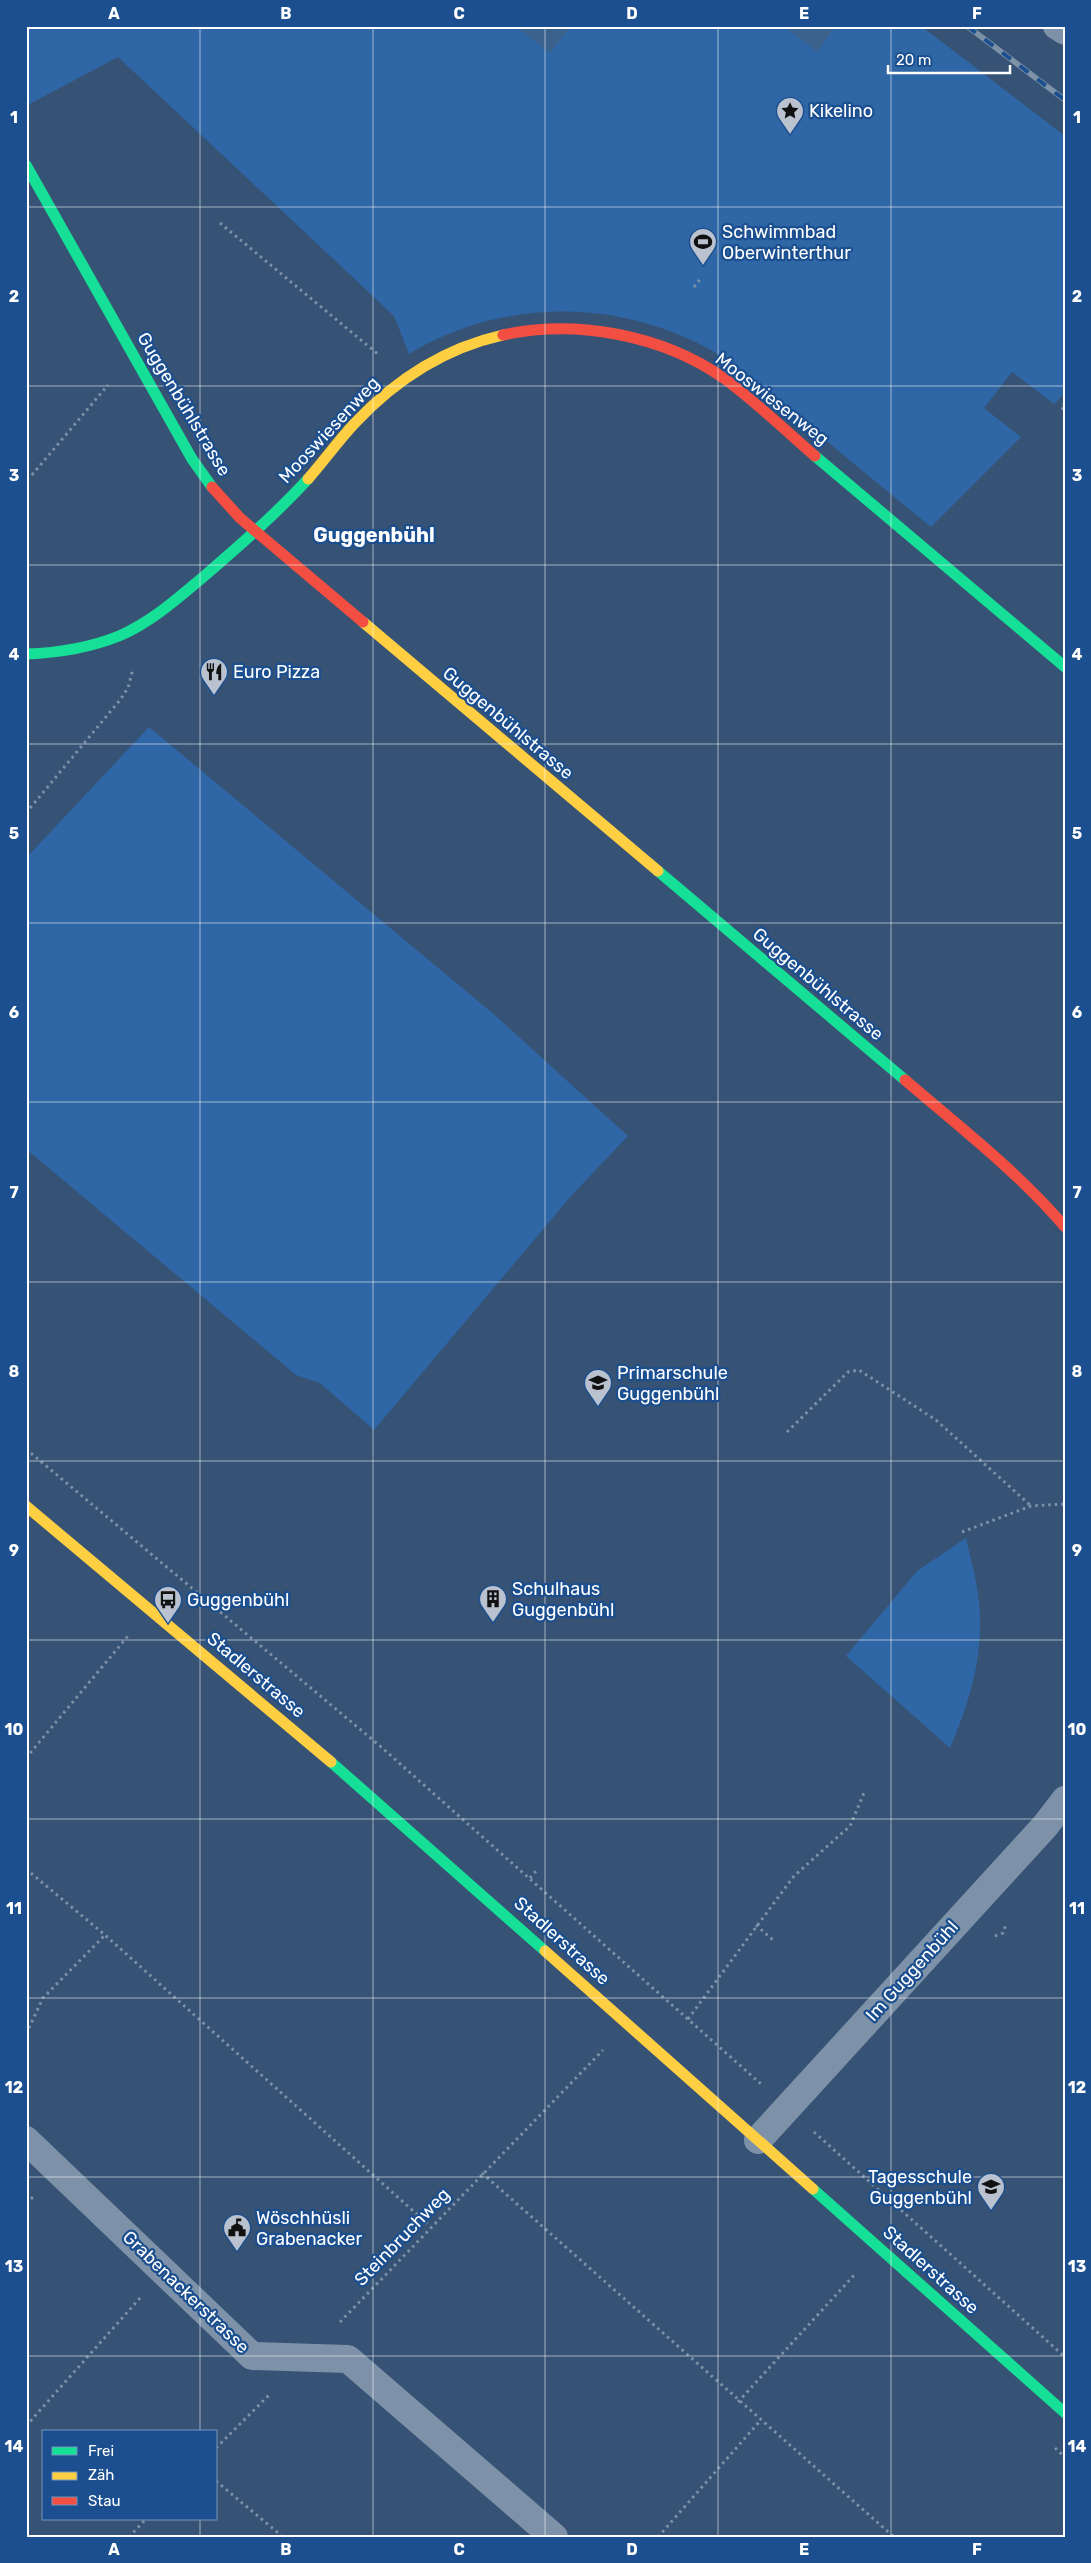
<svg xmlns="http://www.w3.org/2000/svg" width="1091" height="2563" font-family="Rubik,sans-serif">
<rect width="100%" height="100%" fill="#365274"/>
<path fill="#2f66a5" d="M26,26h895l144,110v257l-11,11 -42,-32 -28,36 37,29 -90,90c-42,-34 -84,-69 -126,-104 -28,-24 -57,-51 -89,-70 -95,-55 -213,-56 -307,1l-15,-38 -276,-259 -92,49z
M149,727l347,289 132,120 -56,59 -198,235 -54,-47 -24,-8 -270,-226v-291z
M966,1538c4,19 10,38 12,57 8,52 -7,105 -28,153l-104,-92 71,-85z"/>
<path fill="#3b618d" d="M515,26h56l-21,27z
M784,26h52l-19,26z"/>
<g fill="none" stroke-linecap="round" stroke-linejoin="round">
<path stroke="#7d92a8" stroke-width="3" stroke-dasharray="2.5 4" stroke-linecap="butt" d="M220,223l159,132
M694,287l7,-9
M1065,403l-4,4 4,3
M26,475l5,1 77,-91
M26,813l94,-113 8,-12 5,-19
M787,1432l61,-60 11,-2 77,50 95,86
M26,1449l354,297 381,338
M962,1532l69,-26 34,-2
M26,1758l102,-122
M26,1869l79,66 325,291
M530,1878l6,-7
M756,1925l17,15
M995,1936l8,-3 3,-9
M688,2019l106,-143 56,-50 14,-33
M26,2034l17,-36 62,-63
M814,2132l251,225
M482,2173l412,364
M26,2203l7,-6
M340,2322l263,-272
M738,2402l118,-129
M26,2426l114,-128
M216,2448l55,-55
M1055,2448l10,9
M216,2481l67,56
M129,2537l17,-18
M658,2537l102,-116"/>
<path stroke="#7d92a8" stroke-width="28" d="M1057,26l8,5
M26,2140l226,216 96,3 206,178
M758,2140l287,-314 20,-26"/>
<path stroke="#16e098" stroke-width="11" d="M26,165l166,294 20,28
M815,456l250,211
M26,654c31,-1 63,-6 93,-18 31,-13 58,-37 83,-58 37,-32 73,-63 106,-99
M658,871l247,209
M331,1762l214,189
M813,2189l252,224"/>
<path stroke="#ffcf43" stroke-width="11" d="M308,479c16,-18 30,-38 46,-55 41,-44 91,-76 149,-89
M363,622l295,249
M26,1506l305,256
M545,1951l268,238"/>
<path stroke="#f24e42" stroke-width="11" d="M503,335c74,-16 160,0 222,44 31,23 60,51 90,77
M212,487l28,31 123,104
M905,1080c55,47 113,92 160,147"/>
<defs>
<path id="rail" d="M967,26l98,74"/>
</defs>
<use href="#rail" stroke="#7e92a7" stroke-width="5.5"/>
<use href="#rail" stroke="#1b4f8f" stroke-width="4" stroke-dasharray="11" stroke-linecap="butt"/>
</g>
<path fill="none" stroke="#fff" stroke-width="1" stroke-opacity="0.55" d="M200,26v2406M373,26v2511M545,26v2511M718,26v2511M891,26v2511M26,207h1039M26,386h1039M26,565h1039M26,744h1039M26,923h1039M26,1102h1039M26,1282h1039M26,1461h1039M26,1640h1039M26,1819h1039M26,1998h1039M26,2177h1039M26,2356h1039M200,2519v18"/>
<defs>
<symbol id="sight-pin" viewBox="-11 -11 22 30"><path d="M0 17L-7.5 6A9.5 9.5 0 1 1 7.5 6Z" fill="#b9c2ce" stroke="#1b4f8f"/><path d="M0-6L1.8-2.2L6-1.7L2.9 1.2L3.7 5.4L0 3.3L-3.7 5.4L-2.9 1.2L-6-1.7L-1.8-2.2Z" fill="#111"/></symbol>
<symbol id="stadium-pin" viewBox="-11 -11 22 30"><path d="M0 17L-7.5 6A9.5 9.5 0 1 1 7.5 6Z" fill="#b9c2ce" stroke="#1b4f8f"/><path d="M0-5a6.5 5 0 1 0 0 10a6.5 5 0 1 0 0-10ZM-3.5-1.8h7v3.6h-7Z" fill="#111"/></symbol>
<symbol id="restaurant-pin" viewBox="-11 -11 22 30"><path d="M0 17L-7.5 6A9.5 9.5 0 1 1 7.5 6Z" fill="#b9c2ce" stroke="#1b4f8f"/><path d="M-5-6h1v4h1v-4h1v4h1v-4h1v5L-1.5 .5V6h-2V.5L-5-1ZM5-6V6H3V1.5H1.5Q1.5-4 5-6Z" fill="#111"/></symbol>
<symbol id="school-pin" viewBox="-11 -11 22 30"><path d="M0 17L-7.5 6A9.5 9.5 0 1 1 7.5 6Z" fill="#b9c2ce" stroke="#1b4f8f"/><path d="M0-5L7-2L0 1L-7-2ZM-4 1L0 2.5L4 1V4Q0 6-4 4Z" fill="#111"/></symbol>
<symbol id="building-pin" viewBox="-11 -11 22 30"><path d="M0 17L-7.5 6A9.5 9.5 0 1 1 7.5 6Z" fill="#b9c2ce" stroke="#1b4f8f"/><path d="M-4-6H4V6H1V3H-1V6H-4ZM-2.5-4.3h1.7v1.8h-1.7ZM.8-4.3h1.7v1.8H.8ZM-2.5-1h1.7V.8h-1.7ZM.8-1h1.7V.8H.8Z" fill="#111"/></symbol>
<symbol id="bus-pin" viewBox="-11 -11 22 30"><path d="M0 17L-7.5 6A9.5 9.5 0 1 1 7.5 6Z" fill="#b9c2ce" stroke="#1b4f8f"/><path d="M-5-6H5V4H4V6H2V4H-2V6H-4V4H-5ZM-3.5-4V0h7V-4ZM-3.5 1.2v1.5H-2V1.2ZM2 1.2v1.5H3.5V1.2Z" fill="#111"/></symbol>
<symbol id="civic-pin" viewBox="-11 -11 22 30"><path d="M0 17L-7.5 6A9.5 9.5 0 1 1 7.5 6Z" fill="#b9c2ce" stroke="#1b4f8f"/><path d="M-.6-6.5H3V-4.5H.6V-3L4-1V1h2V6H-6V1h2V-1L-.6-3ZM-1.2 2.5V6h2.4V2.5Z" fill="#111"/></symbol>
</defs>
<g fill-rule="evenodd">
<use href="#sight-pin" x="774" y="95" width="32" height="43"/>
<use href="#stadium-pin" x="687" y="226" width="32" height="43"/>
<use href="#restaurant-pin" x="198" y="656" width="32" height="43"/>
<use href="#school-pin" x="582" y="1367" width="32" height="43"/>
<use href="#building-pin" x="477" y="1583" width="32" height="43"/>
<use href="#bus-pin" x="152" y="1584" width="32" height="43"/>
<use href="#school-pin" x="975" y="2171" width="32" height="43"/>
<use href="#civic-pin" x="221" y="2212" width="32" height="43"/>
</g>
<g text-anchor="middle" dominant-baseline="central" stroke-width="4.5" stroke-linejoin="round" paint-order="stroke">
<g font-size="18" fill="#fff" stroke="#1b4f8f" text-anchor="start">
<text x="809" y="111">Kikelino</text>
<text x="722" y="232">Schwimmbad<tspan x="722" dy="21">Oberwinterthur</tspan></text>
<text x="233" y="672">Euro Pizza</text>
<text x="617" y="1373">Primarschule<tspan x="617" dy="21">Guggenbühl</tspan></text>
<text x="512" y="1589">Schulhaus<tspan x="512" dy="21">Guggenbühl</tspan></text>
<text x="187" y="1600">Guggenbühl</text>
<text x="972" y="2177" text-anchor="end">Tagesschule<tspan x="972" dy="21">Guggenbühl</tspan></text>
<text x="256" y="2218">Wöschhüsli<tspan x="256" dy="21">Grabenacker</tspan></text>
</g>
<g font-size="18" fill="#fff" stroke="#1b4f8f">
<text transform="translate(772 399) rotate(38)">Mooswiesenweg</text>
<text transform="translate(184 404) rotate(59)">Guggenbühlstrasse</text>
<text transform="translate(329 430) rotate(-47)">Mooswiesenweg</text>
<text transform="translate(508 723) rotate(40)">Guggenbühlstrasse</text>
<text transform="translate(818 984) rotate(40)">Guggenbühlstrasse</text>
<text transform="translate(256 1675) rotate(40)">Stadlerstrasse</text>
<text transform="translate(562 1941) rotate(42)">Stadlerstrasse</text>
<text transform="translate(912 1971) rotate(-48)">Im Guggenbühl</text>
<text transform="translate(402 2237) rotate(-46)">Steinbruchweg</text>
<text transform="translate(931 2270) rotate(42)">Stadlerstrasse</text>
<text transform="translate(186 2292) rotate(44)">Grabenackerstrasse</text>
</g>
<g font-size="20" font-weight="bold" fill="#fff" stroke="#1b4f8f">
<text x="374" y="535">Guggenbühl</text>
</g>
</g>
<rect width="1091" height="2563" fill="none" stroke="#1b4f8f" stroke-width="55"/>
<rect x="42" y="2430" width="175" height="90" fill="#1b4f8f" stroke="#7695bc"/>
<rect x="52" y="2447" width="25" height="8" fill="#16e098" stroke="#7695bc"/>
<text x="88" y="2456" font-size="15" fill="#ffffff">Frei</text>
<rect x="52" y="2472" width="25" height="8" fill="#ffcf43" stroke="#7695bc"/>
<text x="88" y="2480" font-size="15" fill="#ffffff">Zäh</text>
<rect x="52" y="2497" width="25" height="8" fill="#f24e42" stroke="#7695bc"/>
<text x="88" y="2506" font-size="15" fill="#ffffff">Stau</text>
<path d="M888 65v8h122v-8" fill="none" stroke="#ffffff" stroke-width="2.5"/>
<text x="896" y="65" font-size="15" fill="#ffffff" stroke="#1b4f8f" stroke-width="4" paint-order="stroke">20 m</text>
<rect x="28" y="28" width="1036" height="2508" fill="none" stroke="#fff" stroke-width="2"/>
<g font-size="16" text-anchor="middle" font-weight="bold" fill="#fff">
<text x="114" y="19">A</text>
<text x="286" y="19">B</text>
<text x="459" y="19">C</text>
<text x="632" y="19">D</text>
<text x="804" y="19">E</text>
<text x="977" y="19">F</text>
<text x="14" y="123">1</text>
<text x="1077" y="123">1</text>
<text x="14" y="302">2</text>
<text x="1077" y="302">2</text>
<text x="14" y="481">3</text>
<text x="1077" y="481">3</text>
<text x="14" y="660">4</text>
<text x="1077" y="660">4</text>
<text x="14" y="839">5</text>
<text x="1077" y="839">5</text>
<text x="14" y="1018">6</text>
<text x="1077" y="1018">6</text>
<text x="14" y="1198">7</text>
<text x="1077" y="1198">7</text>
<text x="14" y="1377">8</text>
<text x="1077" y="1377">8</text>
<text x="14" y="1556">9</text>
<text x="1077" y="1556">9</text>
<text x="14" y="1735">10</text>
<text x="1077" y="1735">10</text>
<text x="14" y="1914">11</text>
<text x="1077" y="1914">11</text>
<text x="14" y="2093">12</text>
<text x="1077" y="2093">12</text>
<text x="14" y="2272">13</text>
<text x="1077" y="2272">13</text>
<text x="14" y="2452">14</text>
<text x="1077" y="2452">14</text>
<text x="114" y="2555">A</text>
<text x="286" y="2555">B</text>
<text x="459" y="2555">C</text>
<text x="632" y="2555">D</text>
<text x="804" y="2555">E</text>
<text x="977" y="2555">F</text>
</g>
</svg>
